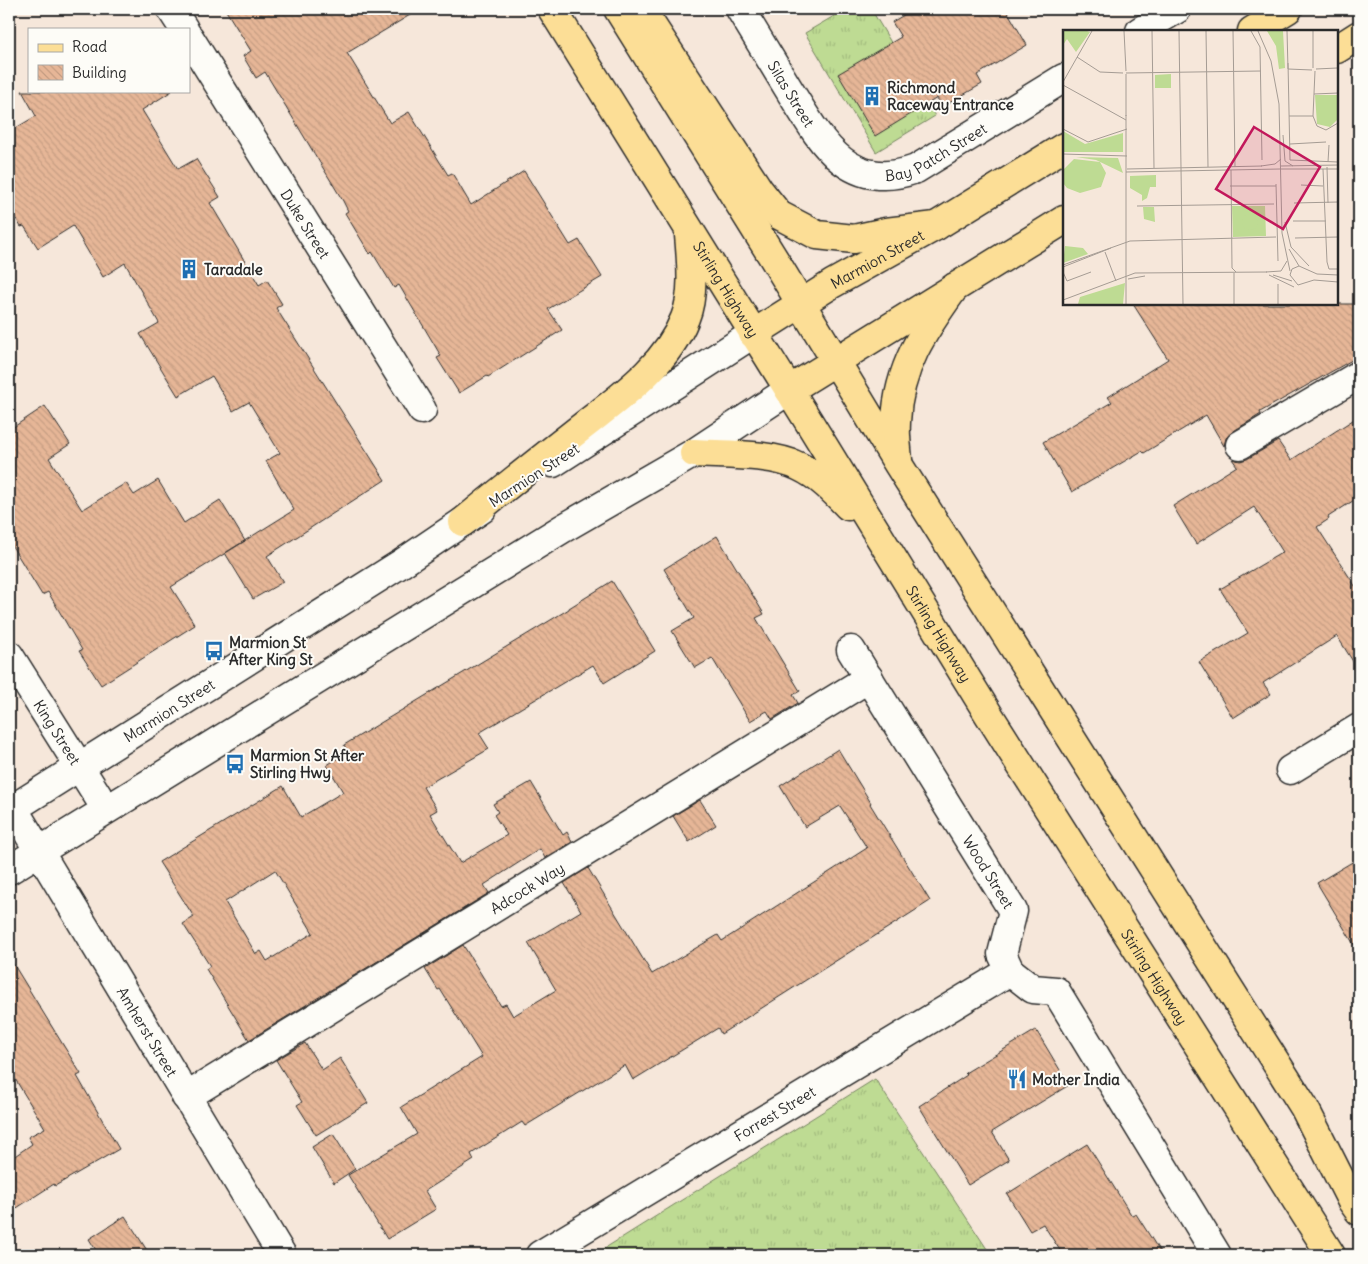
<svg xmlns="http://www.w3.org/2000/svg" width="1368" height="1264" font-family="Delius,sans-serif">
<defs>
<pattern id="grass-tufts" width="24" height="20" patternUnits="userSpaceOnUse" patternTransform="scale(1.25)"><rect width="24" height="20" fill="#bedb93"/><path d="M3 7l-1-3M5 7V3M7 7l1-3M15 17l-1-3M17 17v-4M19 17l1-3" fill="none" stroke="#a3bc7f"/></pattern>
<pattern id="building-back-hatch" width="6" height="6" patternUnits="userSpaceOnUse" patternTransform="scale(1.25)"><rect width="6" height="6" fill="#e6b697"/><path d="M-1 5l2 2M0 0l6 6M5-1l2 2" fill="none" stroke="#c59d82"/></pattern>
</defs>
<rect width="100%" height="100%" fill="#f6e7da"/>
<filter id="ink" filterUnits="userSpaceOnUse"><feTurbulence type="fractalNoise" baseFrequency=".02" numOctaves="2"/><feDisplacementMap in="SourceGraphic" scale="10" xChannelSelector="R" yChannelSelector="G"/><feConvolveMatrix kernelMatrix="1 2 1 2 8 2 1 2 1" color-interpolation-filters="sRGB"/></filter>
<g filter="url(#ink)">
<path fill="url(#grass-tufts)" stroke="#74835f" d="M846,9h25l64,107 -59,36 -71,-119z
M875,1079l116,176h-397z"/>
<path fill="url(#building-back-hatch)" stroke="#2b2b2b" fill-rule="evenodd" d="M225,9h195l-73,44 43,70 19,-11 39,63 4,-2 19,32 53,-34 46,74 9,-5 23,37 -54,32 14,21 -74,47 -1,-1 -28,17 -22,-35 4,-2 -42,-71 -5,3 -22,-36 -2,2 -25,-41 3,-2 -5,-10 -78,-129 -9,6 -13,-22 8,-5z
M914,9h92l21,36 -50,30 5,9 -40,23 -5,-9 -62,38 -37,-62 63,-37 -9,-15z
M22,91h150l-30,19 36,59 18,-10 24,38 -10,6 49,82 8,-5 15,24 -6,4 109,172 -118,76 16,26 -30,17 -28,-46 69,-43 -28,-49 14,-8 -31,-51 -16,9 -21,-35 -34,20 -38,-62 19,-11 -34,-60 -22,14 -30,-51 -35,22 -14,-22 -3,1 -12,-20v-75l27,-16z
M1133,304h226v52l-99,56 1,2 -29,18 -6,6 -2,8 -18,-31 -62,38 -2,-2 -70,41 -29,-50 69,-40 -4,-5 60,-38z
M45,406l25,38 -21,14 33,52 44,-27 8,12 24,-15 26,43 36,-23 25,41 -74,46 24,38 -94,60 -22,-34 3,-1 -34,-58 -6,3 -33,-54v-111z
M1359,416v81l-31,20 1,2 -12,8 42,65v79l-22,-35 -74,47 8,11 -38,24 -34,-56 49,-29 -28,-44 63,-37 -29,-45 -58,37 -23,-38 64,-40 -5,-7 8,2 7,-2 31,-18 13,19z
M717,536l47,78 -8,4 44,73 -7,4 5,8 -26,16 -5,-8 -17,10 -38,-63 -17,10 -23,-37 22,-13 -30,-49z
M612,581l43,70 -51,32 -11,-18 -114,68 10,16 -66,38 14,23 -7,4 30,49 47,-28 -13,-20 4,-3 -5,-8 38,-22 32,53 4,-3 5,10 -27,16 -5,-9 -56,36 5,8 -240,147 -43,-71 4,-3 -27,-42 11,-7 -35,-55 124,-76 18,31 42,-25 -16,-27 21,-13 -4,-7 225,-136v-1zM275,870l38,63 -46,28 -6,-10 -5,3 -31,-52z
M838,749l33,54 -1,1 60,97 -209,133 -3,-6 -85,52 -8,-15 -100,61 -3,-4 -51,32 3,6 -49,31 11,18 -49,30 -39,-64 69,-41 -16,-27 81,-50 -42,-68 -2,1 -13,-21 38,-24 38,61 5,-2 7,12 43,-26 -28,-47 53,-32 -17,-28 24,-15 64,106 66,-39 4,6 145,-93 -27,-42 -35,21 -25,-41z
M700,800l16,25 -27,17 -16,-26z
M1359,858v95l-42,-70z
M9,957l72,117 -4,2 42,73 -64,37 -1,-2 -45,29v-53l23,-16 -4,-7 17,-9 -36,-59z
M1036,1030l33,55 -77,47 17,28 -41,25 -49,-79 48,-31 -2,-2z
M305,1043l17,27 18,-12 28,45 -52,32 -19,-30 5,-3 -26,-42z
M333,1134l22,35 -21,14 -22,-36z
M1087,1144l45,72 4,-2 26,41h-99l-20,-31 -13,7 -23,-37z
M125,1216l25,39h-51l-10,-16z"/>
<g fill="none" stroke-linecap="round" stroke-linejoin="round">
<defs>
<g id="street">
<path d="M171,9l13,20"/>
<path id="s1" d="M740,9c16,26 32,53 48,79 31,50 58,106 128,81l148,-91"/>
<path d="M1140,31l37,-22"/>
<path id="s2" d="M189,37l233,373"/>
<path d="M1240,445l119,-70"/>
<path d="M553,463l200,-129"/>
<path id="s3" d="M851,650l162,261 -11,43 8,17 23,18 23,2 161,264"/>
<path id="s4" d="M9,655l97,154"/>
<path d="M1290,770l69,-42"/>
<path id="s5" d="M13,808l269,447"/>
<path id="s6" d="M9,811l393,-248 80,-54"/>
<path d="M9,870l553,-341 132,-76 95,-63"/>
<path id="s7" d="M186,1097l683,-419"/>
<path id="s8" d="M540,1255l470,-284"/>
</g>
<g id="primary">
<path d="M1252,31l36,-22"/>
<path d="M1337,49l22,-14"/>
<path id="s9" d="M753,334l79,-50 104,-58 128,-79"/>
<path d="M789,390l275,-170"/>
</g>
<g id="highway">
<path id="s10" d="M552,9l257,413 180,293 342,540"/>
<path d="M618,9l156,250 124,205 406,643 47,93 8,11"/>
<path d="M641,9l118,181 20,25 38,20 37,4 32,-7 50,-6"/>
<path d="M694,453c31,2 78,0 106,14 19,9 34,24 48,39"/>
<path d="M898,460c-1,-12 -3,-26 -2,-38 2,-55 28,-92 59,-135"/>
<path d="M463,522c36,-30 73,-59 110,-88 41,-33 92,-65 112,-116 10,-24 6,-58 4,-83"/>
</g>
</defs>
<use href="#street" stroke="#2b2b2b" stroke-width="31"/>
<use href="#primary" stroke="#2b2b2b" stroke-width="31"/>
<use href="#highway" stroke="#2b2b2b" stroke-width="31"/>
<use href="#street" stroke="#fdfcf7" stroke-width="28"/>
<use href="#primary" stroke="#fcde96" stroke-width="28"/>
<use href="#highway" stroke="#fcde96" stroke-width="28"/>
</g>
</g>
<defs>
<symbol id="building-bare" viewBox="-9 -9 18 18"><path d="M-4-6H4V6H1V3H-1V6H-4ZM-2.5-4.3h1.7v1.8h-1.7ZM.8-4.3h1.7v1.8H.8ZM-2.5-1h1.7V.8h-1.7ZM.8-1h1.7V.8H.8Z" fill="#1f6fb2" stroke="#fdfcf7" stroke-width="2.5" paint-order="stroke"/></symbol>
<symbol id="bus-bare" viewBox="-9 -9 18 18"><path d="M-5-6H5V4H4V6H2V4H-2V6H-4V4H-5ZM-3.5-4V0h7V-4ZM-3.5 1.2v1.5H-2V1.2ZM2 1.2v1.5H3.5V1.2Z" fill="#1f6fb2" stroke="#fdfcf7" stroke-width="2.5" paint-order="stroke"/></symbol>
<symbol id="restaurant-bare" viewBox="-9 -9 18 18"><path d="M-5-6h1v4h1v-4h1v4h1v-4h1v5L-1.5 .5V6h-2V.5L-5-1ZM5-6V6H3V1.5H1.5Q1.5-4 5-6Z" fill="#1f6fb2" stroke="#fdfcf7" stroke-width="2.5" paint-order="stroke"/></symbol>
</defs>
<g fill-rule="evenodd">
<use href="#building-bare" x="858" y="82" width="28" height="28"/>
<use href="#building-bare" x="175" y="255" width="28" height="28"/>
<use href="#bus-bare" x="200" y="637" width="28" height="28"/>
<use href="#bus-bare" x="221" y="750" width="28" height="28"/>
<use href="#restaurant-bare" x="1003" y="1065" width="28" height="28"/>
</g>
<g text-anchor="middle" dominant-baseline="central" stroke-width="4" stroke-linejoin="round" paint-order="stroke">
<g font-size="15" font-weight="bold" fill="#2b2b2b" stroke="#fdfcf7" text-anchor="start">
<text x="887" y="87">Richmond<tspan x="887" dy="17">Raceway Entrance</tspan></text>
<text x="204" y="269">Taradale</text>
<text x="229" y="642">Marmion St<tspan x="229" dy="17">After King St</tspan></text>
<text x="250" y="755">Marmion St After<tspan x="250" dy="17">Stirling Hwy</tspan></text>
<text x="1032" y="1079">Mother India</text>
</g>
<g font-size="15" fill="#2b2b2b" stroke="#fdfcf7">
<text stroke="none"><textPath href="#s1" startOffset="99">Silas Street</textPath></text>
<text stroke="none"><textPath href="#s1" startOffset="286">Bay Patch Street</textPath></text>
<text stroke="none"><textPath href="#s2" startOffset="220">Duke Street</textPath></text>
<text stroke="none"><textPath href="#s9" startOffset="145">Marmion Street</textPath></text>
<text stroke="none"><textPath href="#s10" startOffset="330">Stirling Highway</textPath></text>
<text transform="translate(534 475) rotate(-33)">Marmion Street</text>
<text stroke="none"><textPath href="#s10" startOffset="735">Stirling Highway</textPath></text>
<text stroke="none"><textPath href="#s6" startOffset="189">Marmion Street</textPath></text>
<text stroke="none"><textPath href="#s4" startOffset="91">King Street</textPath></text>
<text stroke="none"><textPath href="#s3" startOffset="261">Wood Street</textPath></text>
<text stroke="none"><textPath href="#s7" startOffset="400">Adcock Way</textPath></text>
<text stroke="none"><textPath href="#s10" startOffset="1140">Stirling Highway</textPath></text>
<text stroke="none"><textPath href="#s5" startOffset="261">Amherst Street</textPath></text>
<text stroke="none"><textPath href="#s8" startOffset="274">Forrest Street</textPath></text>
</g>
</g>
<g transform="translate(1063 30)">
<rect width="275" height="275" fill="#f6e7da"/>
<path d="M0,1h24l3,1 -14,20 -9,-13 -4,6zM204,1h16l2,37 -6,1 -3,-23zM108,44v14h-16v-13zM252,65h23v24l-8,8 -13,-3zM93,145v12h-6l-3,11 -5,3v-6l-12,-7v-12zM169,176h33l1,30 -33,1zM80,177h11l1,15 -11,-3zM62,253l-2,21h-45l2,-7z" fill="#bedb93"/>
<path d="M0,101l22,13 38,-11v19h-60zM13,127l42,1 5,15 -27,-13zM2,216l18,2 5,6 -25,9z" fill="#bedb93"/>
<path d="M11,129l26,3 6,11 -5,14 -21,6 -13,-5 -4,-5v-13zM179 192a8 8 0 1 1 16 0a8 8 0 1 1-16 0Z" fill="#bedb93"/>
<path fill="none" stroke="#a59c94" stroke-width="1" d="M61,1l2,40M89,1l2,137M116,1l4,273M143,1l2,136M170,1l2,136M188,1l9,16 2,113M195,1l13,30 8,43 3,129 8,38M224,1l1,38 24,1M14,27l23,15 23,1M225,33l2,97 48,2M250,38v-37M253,39l21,-1M63,43l135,-2M63,44v42M0,52l29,-51M0,55l63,35M251,64l24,-1M63,85v189M226,86h24M250,86l2,-45M250,86l4,10 9,4 12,-7M0,99l25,13 39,-13M220,105l2,26 8,5M227,114l36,-2M0,124l64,2M265,132l1,-17M198,136l14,-2 6,-5M218,136l57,-1M264,137l1,36M64,139l135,-3M218,139h57M260,139l4,93 2,7h9M168,140l1,98 4,4M63,142l154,-3M213,154l2,77M238,155l22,1M167,156h46M231,173l44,-1M74,176l137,-2M230,191h33M222,192l6,25 18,19M232,208l43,-1M226,219l10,17M42,222l11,29M0,235l67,-24 146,-4M0,237l48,-19M0,242l4,9 24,-9M203,242l15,-1 6,-10M206,245l25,12M210,245l19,6M275,245l-21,-1 -18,-8 -7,3 -2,6 8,10 16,-5 24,2M65,249l17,-3M215,254v20M0,270l72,-27 132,-1M171,274v-31"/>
<path fill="#c2185b" fill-opacity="0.15" stroke="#c2185b" stroke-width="2.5" d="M191,97l66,40 -37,62 -67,-40z"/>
<rect width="275" height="275" fill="none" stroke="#2b2b2b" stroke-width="2.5"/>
</g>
<rect width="1368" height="1264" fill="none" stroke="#fdfcf7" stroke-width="30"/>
<rect x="15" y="15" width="1338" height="1234" fill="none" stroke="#2b2b2b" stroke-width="2" filter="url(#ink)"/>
<rect x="28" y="28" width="162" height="65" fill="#fdfcf7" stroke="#a9a8a5"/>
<rect x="38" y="44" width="25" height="8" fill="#fcde96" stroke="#a9a8a5"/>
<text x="72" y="52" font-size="15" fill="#2b2b2b">Road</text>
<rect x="38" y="65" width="25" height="15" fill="url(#building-back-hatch)" stroke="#a9a8a5"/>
<text x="72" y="78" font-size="15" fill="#2b2b2b">Building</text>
</svg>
